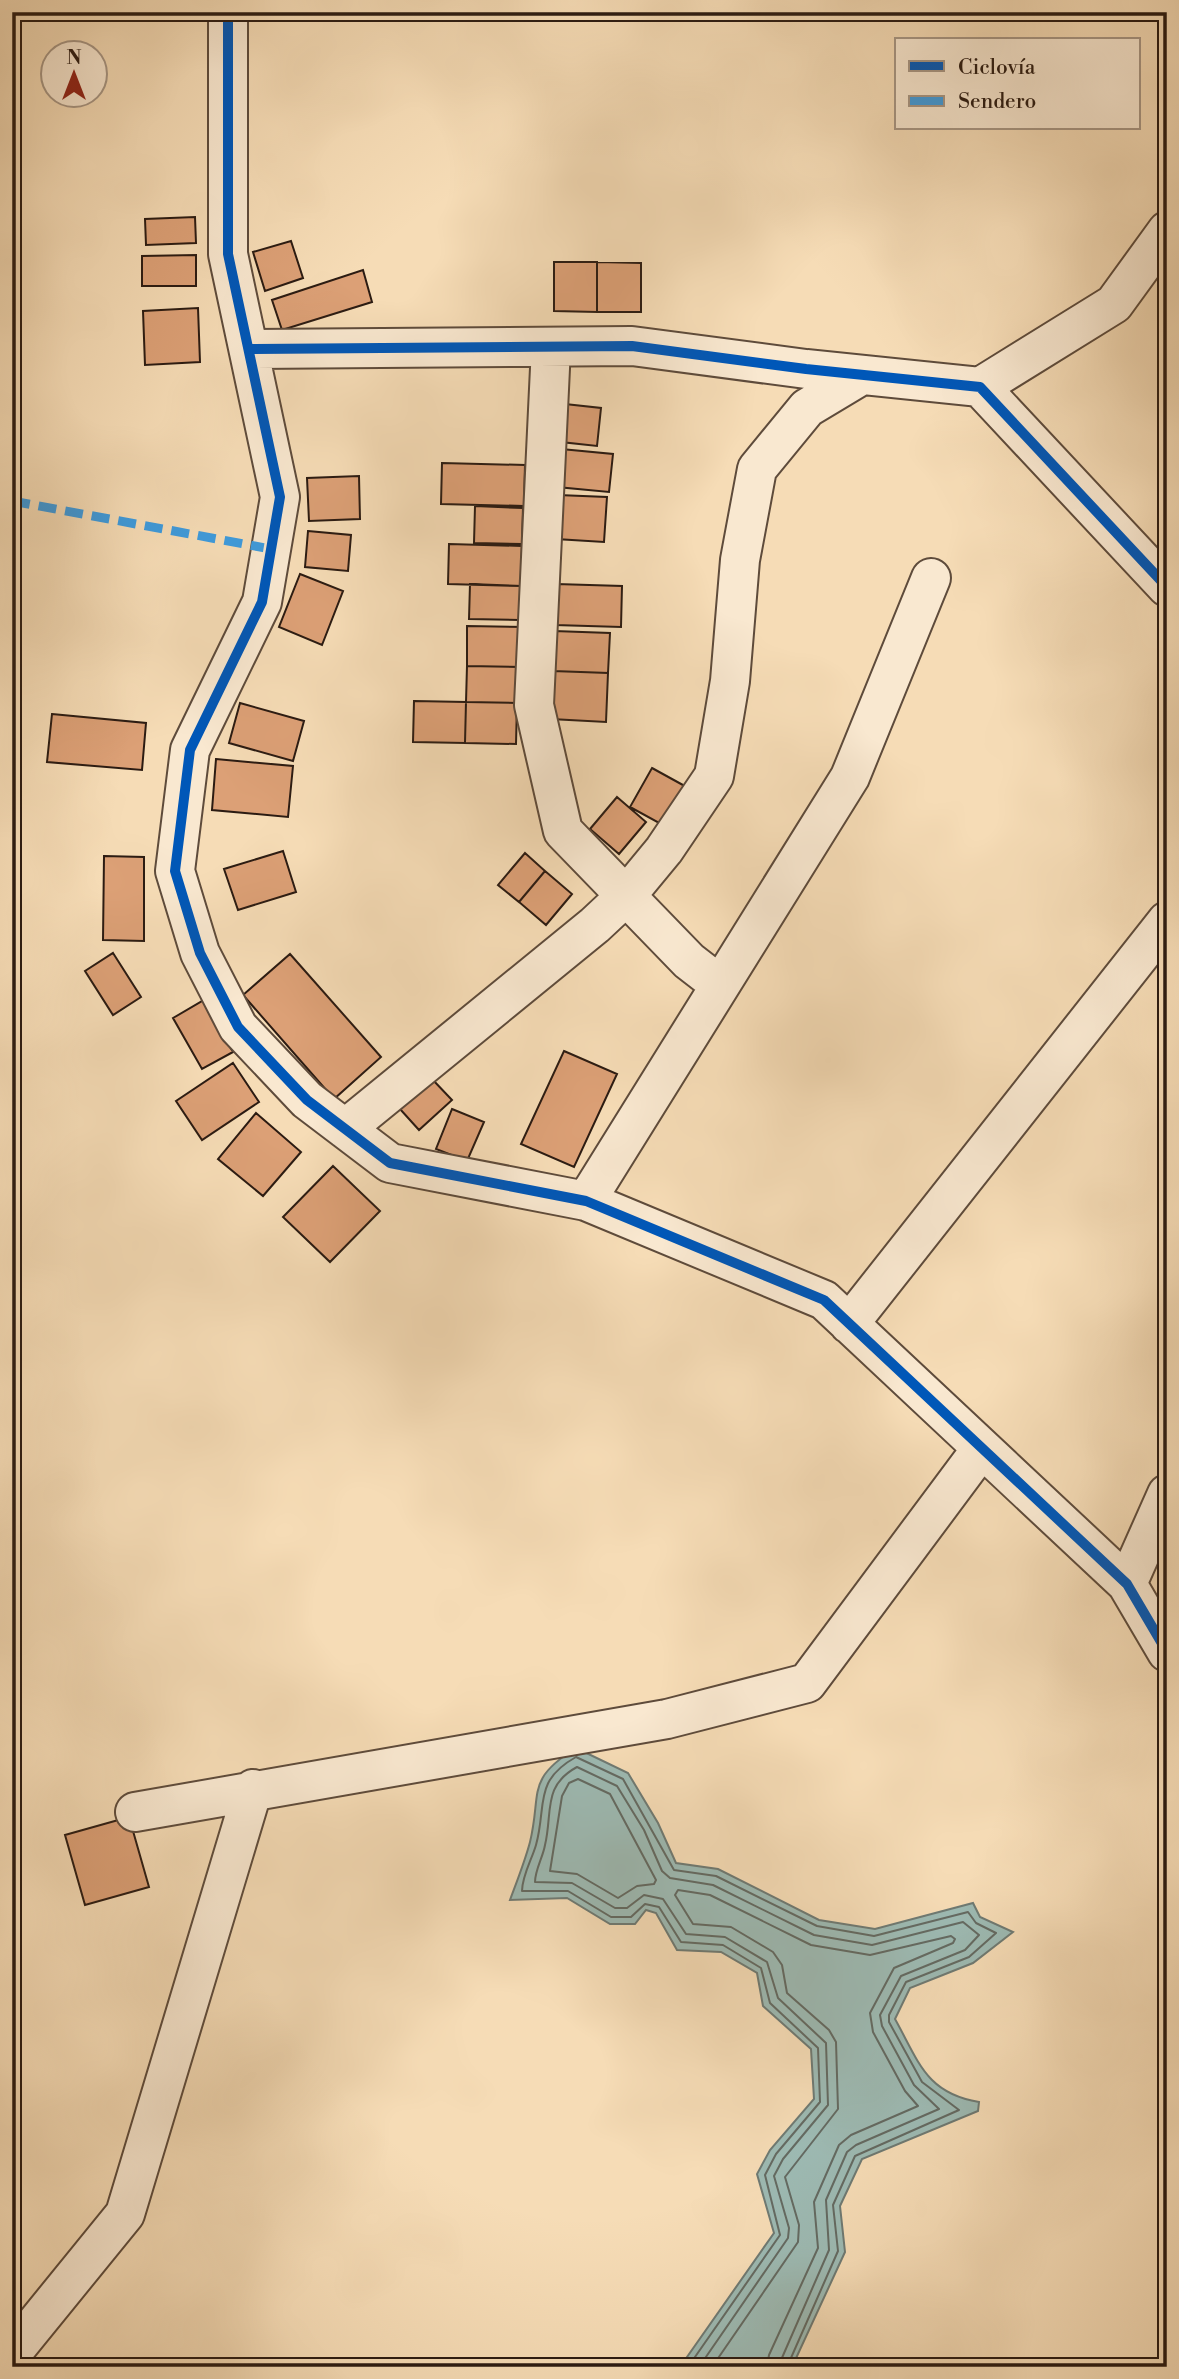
<svg xmlns="http://www.w3.org/2000/svg" width="1179" height="2379" font-family="'Libre Bodoni',serif">
<rect width="100%" height="100%" fill="#f6dcb6"/>
<filter id="stains"><feTurbulence type="fractalNoise" baseFrequency=".00286" numOctaves="4"/><feColorMatrix values="0 0 0 0 .2 0 0 0 0 .09 0 0 0 0 .02 0 0 0 .5 -.17"/></filter>
<radialGradient id="worn" r=".72"><stop offset=".6" stop-color="#630" stop-opacity="0"/><stop offset="1" stop-color="#630" stop-opacity=".3"/></radialGradient>
<path fill="#9dbab3" stroke="#6f7a73" stroke-width="2" d="M576,1748l52,25 30,50 18,40 42,6 101,51 56,9 98,-26 7,14 33,15 -40,31 -63,25 -15,31c24,43 31,74 84,83l-1,9 -116,48 -22,47 5,46 -53,115h-112l94,-134 -17,-59 13,-24 44,-51 -3,-50 -48,-43 -6,-33 -36,-21 -44,-2 -21,-37 -10,-3 -11,14h-25l-43,-26 -57,2c7,-19 15,-39 20,-58 12,-50 -5,-62 46,-94z"/>
<g fill="none" stroke-linecap="round" stroke-linejoin="round">
<path stroke="#646a62" stroke-width="2" d="M578,1779l32,15 46,86 -2,4 -17,2 -19,12 -41,-24 -27,-3 12,-75 7,-13z
M688,2367l92,-132 -15,-60 11,-21 44,-52 -2,-54 -48,-45 -9,-35 -38,-23 -42,-3 -22,-35 -14,-3 -14,13h-20l-43,-26h-46c0,-15 10,-32 14,-46 11,-40 -3,-64 40,-88l47,22 51,91 42,6 101,50 57,10 94,-24 8,11 20,10 -27,24 -63,25 -17,33v7l33,60 37,28 -104,46 -22,49 5,46 -51,116
M699,2367l89,-129 1,-10 -15,-52 9,-17 45,-54 -2,-62 -48,-45 -11,-36 -42,-25 -39,-3 -23,-35 -19,-4 -17,13h-12l-43,-25 -37,-1c0,-12 8,-25 10,-37 8,-33 -3,-59 32,-78l40,19 27,44 18,41 8,7 43,7 101,50 58,10 91,-23 16,13 -14,15 -64,26 -21,39 2,11 32,59 25,24 -83,36 -9,7 -21,48 3,50 -51,117
M712,2367l86,-125 1,-17 -14,-48 53,-68 -2,-67 -7,-12 -42,-37 -5,-28 -9,-13 -42,-25 -38,-3 -18,-29 3,-5 32,5 101,50 59,10 81,-19 4,3 -2,4 -59,25 -24,45 3,19 32,59 13,15 -67,29 -12,10 -25,57 4,46 -49,107 -2,12"/>
<path stroke="#6f7a73" stroke-width="12" d="M1164,12l3,7"/>
</g>
<path fill="#dca076" stroke="#2b1b12" stroke-width="2" d="M195,217l1,26 -50,2 -1,-26z
M291,241l12,37 -38,13 -12,-39z
M196,255v31h-54v-30z
M554,262h43v50l-43,-1z
M597,262l44,1v49h-44z
M363,270l9,32 -90,28 -10,-30z
M198,308l2,54 -55,3 -2,-54z
M565,404l36,4 -4,38 -36,-4z
M561,449l52,5 -4,38 -52,-5z
M442,463l83,2 -1,41 -83,-2z
M359,476l1,43 -51,2 -2,-43z
M558,495l49,2 -3,45 -48,-3z
M475,506l48,2 -1,36 -48,-1z
M308,531l43,4 -3,36 -43,-4z
M449,544l73,2 -1,40 -73,-2z
M300,574l43,17 -21,54 -43,-18z
M470,584l51,2 -1,34 -51,-1z
M556,584l66,2 -1,41 -66,-2z
M467,626l60,1v40l-60,-1z
M554,631l56,2 -2,40 -55,-2z
M467,666l51,1 -1,36 -51,-1z
M553,671l55,2 -2,49 -55,-3z
M414,701l52,1 -1,41 -52,-1z
M466,702l51,1 -1,41 -51,-1z
M240,703l64,18 -11,40 -64,-18z
M52,714l94,9 -4,47 -95,-8z
M216,759l77,7 -5,51 -76,-7z
M652,768l40,22 -22,39 -40,-22z
M617,797l29,25 -27,32 -29,-25z
M283,851l13,41 -58,18 -14,-41z
M525,853l20,18 -26,31 -21,-17z
M104,856l40,1v84l-41,-1z
M545,871l27,23 -26,31 -27,-23z
M113,953l28,44 -28,18 -28,-44z
M290,954l91,103 -47,42 -91,-104z
M204,1000l29,52 -31,17 -29,-51z
M564,1051l53,23 -43,93 -53,-23z
M233,1063l26,39 -57,38 -26,-39z
M432,1079l20,21 -33,30 -19,-21z
M452,1109l32,13 -17,39 -31,-12z
M256,1113l45,39 -38,44 -45,-37z
M333,1166l47,45 -50,51 -47,-45z
M129,1817l20,70 -64,18 -20,-70z"/>
<g fill="none" stroke-linecap="round" stroke-linejoin="round">
<defs>
<path id="minor" d="M228,12v242l52,243 -18,105 -72,148 -15,121 25,82 38,74 69,73 83,63 196,38 238,99 303,284 40,68
M551,347l-17,358 29,126 126,130 31,24
M249,349l383,-3 174,23 174,18 187,200
M980,387l134,-83 53,-73
M345,1129l250,-204 31,-29 38,-46 50,-74 16,-95 10,-121 17,-91 50,-61 55,-33
M586,1201l264,-424 81,-199
M849,1324l318,-403
M1127,1584l40,-90
M135,1812l532,-93 140,-36 175,-235
M12,2353l113,-139 128,-425"/>
</defs>
<use href="#minor" stroke="#5e4b3b" stroke-width="42"/>
<use href="#minor" stroke="#f9e8d0" stroke-width="38"/>
<path stroke="#3d9bde" stroke-width="9" stroke-dasharray="18 9" stroke-linecap="butt" d="M12,501l259,48
M12,2360l2,7"/>
<defs>
<path id="cycleway" d="M228,12v242l52,243 -18,105 -72,148 -15,121 25,82 38,74 69,73 83,63 196,38 238,99 303,284 40,68
M249,349l383,-3 174,23 174,18 187,200"/>
</defs>
<use href="#cycleway" stroke="#f9e8d0" stroke-width="15"/>
<use href="#cycleway" stroke="#0057b8" stroke-width="10"/>
</g>
<rect width="1179" height="2379" fill="none" stroke="#f6dcb6" stroke-width="42"/>
<rect x="14" y="14" width="1151" height="2351" fill="none" stroke="#2b1b12" stroke-width="3.5"/>
<rect x="21" y="21" width="1137" height="2337" fill="none" stroke="#2b1b12" stroke-width="2"/>
<rect x="895" y="38" width="245" height="91" fill="#f9e8d0" stroke="#a79684" stroke-width="2"/>
<rect x="909" y="61" width="35" height="10" fill="#0057b8" stroke="#a79684" stroke-width="2"/>
<text x="958" y="74" font-size="21" fill="#2b1b12">Ciclovía</text>
<rect x="909" y="96" width="35" height="10" fill="#3d9bde" stroke="#a79684" stroke-width="2"/>
<text x="958" y="108" font-size="21" fill="#2b1b12">Sendero</text>
<g transform="translate(74 74)"><circle r="33" fill="#f9e8d0" stroke="#a79684" stroke-width="2"/>
<path d="M0-5L12 26L0 18L-12 26Z" fill="#8f2418"/>
<text y="-10" font-size="19" font-weight="bold" text-anchor="middle" fill="#2b1b12">N</text>
</g>
<rect width="100%" height="100%" filter="url(#stains)"/>
<rect width="100%" height="100%" fill="url(#worn)"/>
</svg>
